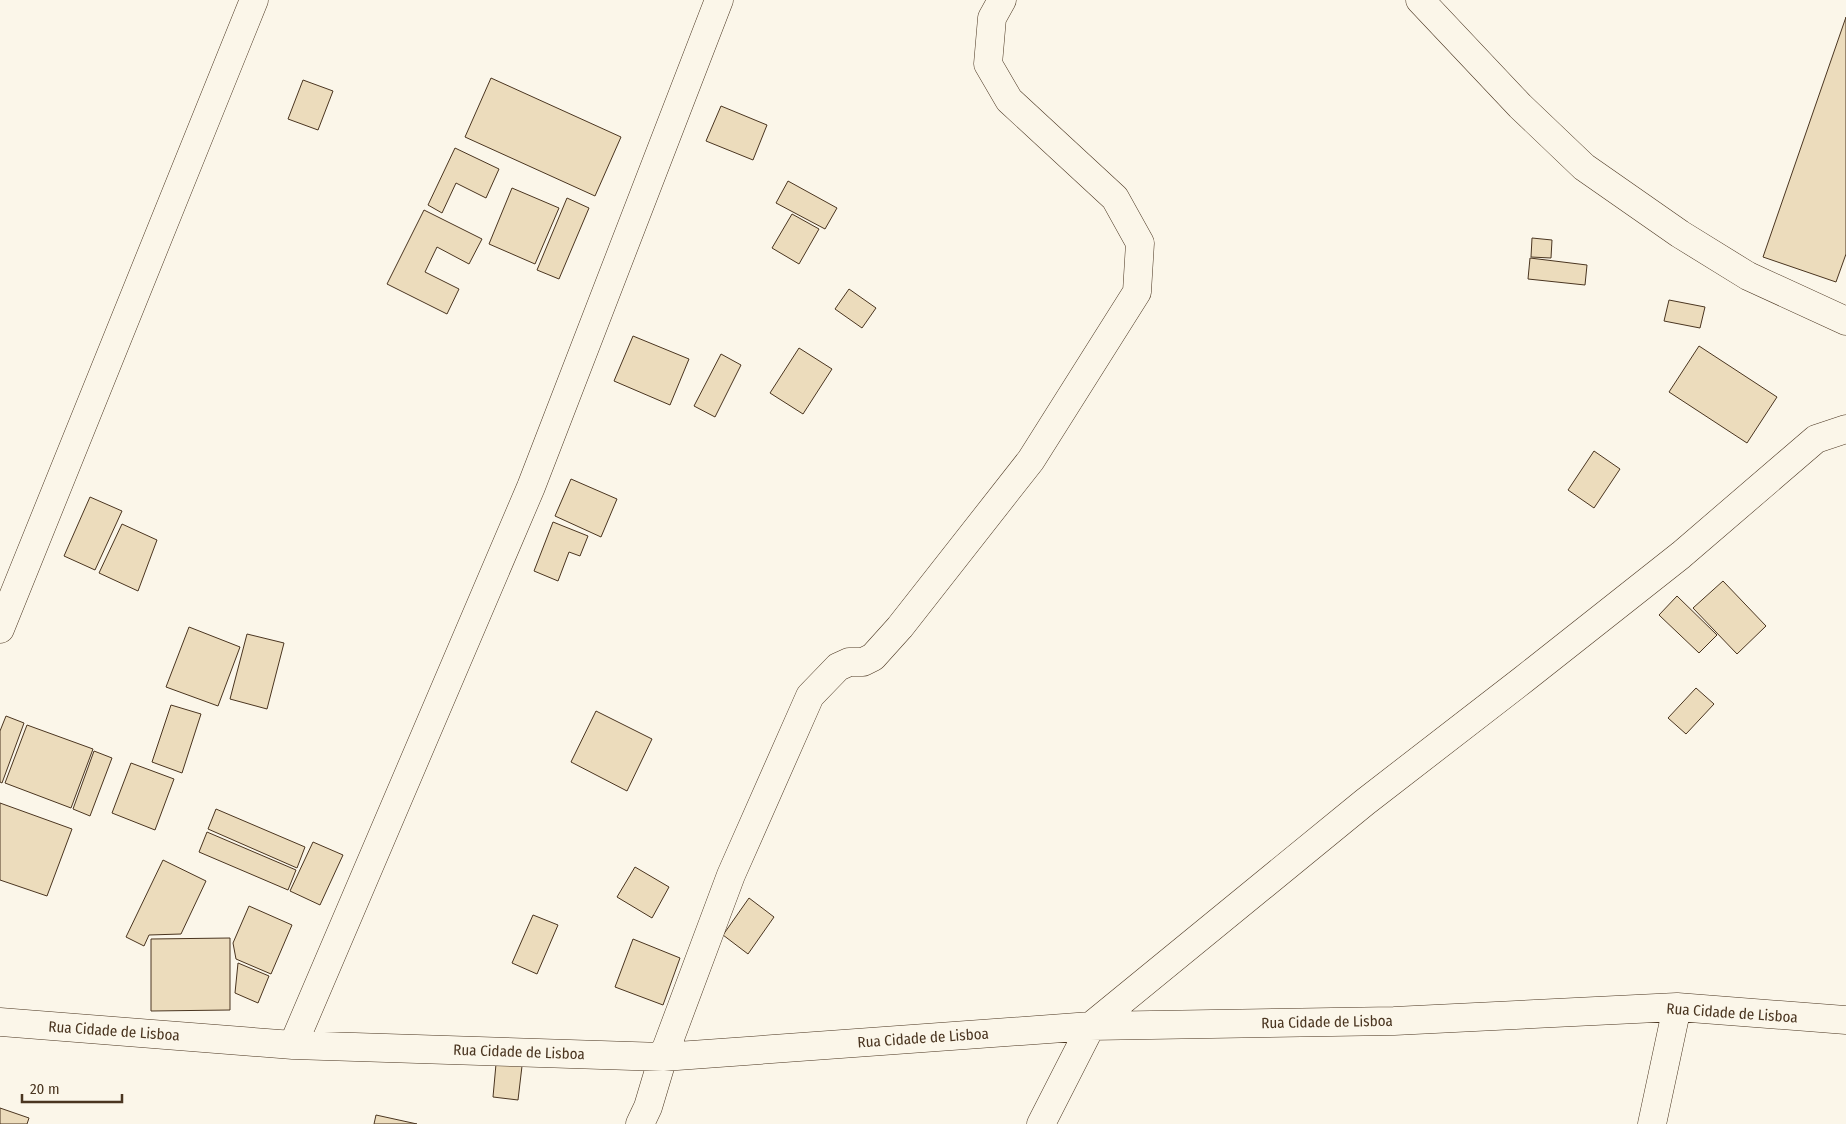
<svg xmlns="http://www.w3.org/2000/svg" width="1846" height="1124" font-family="'Fira Sans Condensed',sans-serif">
<rect width="100%" height="100%" fill="#fbf6e9"/>
<path fill="#ecdcbc" stroke="#4a3520" d="M1846,17v237l-10,28 -73,-25z
M491,78l130,59 -26,59 -130,-59z
M303,80l30,11 -15,39 -30,-11z
M721,106l46,19 -14,35 -47,-19z
M455,148l44,21 -13,29 -30,-15 -14,30 -14,-8z
M788,181l49,27 -12,21 -49,-26z
M512,188l47,20 -24,56 -46,-20z
M567,198l22,10 -30,71 -22,-9z
M424,210l58,29 -13,25 -32,-17 -12,25 34,17 -12,25 -60,-30z
M792,214l27,15 -20,35 -27,-16z
M1532,238l20,2 -1,18 -20,-1z
M1530,258l57,7 -2,20 -57,-6z
M849,289l27,19 -14,20 -27,-19z
M1669,300l36,7 -5,21 -36,-7z
M633,336l56,23 -19,46 -56,-24z
M1699,346l78,51 -30,46 -78,-51z
M799,348l33,21 -29,45 -33,-21z
M721,354l20,11 -26,52 -21,-11z
M1594,451l26,18 -26,39 -26,-18z
M571,479l46,20 -16,38 -46,-21z
M90,497l32,14 -27,59 -31,-14z
M553,522l35,14 -8,20 -11,-4 -11,29 -24,-10z
M122,524l35,16 -19,51 -39,-18z
M1723,581l43,45 -29,28 -44,-46z
M1677,596l40,39 -18,18 -40,-38z
M189,627l51,20 -22,59 -52,-19z
M247,634l37,9 -17,66 -37,-10z
M1696,688l18,16 -28,30 -18,-16z
M171,705l30,9 -19,59 -30,-11z
M596,711l56,28 -25,52 -56,-29z
M6,716l18,7 -22,60 -2,-1v-51z
M27,725l66,24 -22,59 -66,-25z
M94,751l18,7 -22,58 -17,-7z
M131,763l43,16 -19,51 -43,-17z
M0,803l72,26 -25,67 -47,-16z
M216,809l89,38 -8,21 -89,-39z
M207,832l89,38 -8,20 -89,-38z
M313,842l30,13 -23,50 -30,-14z
M163,860l43,21 -25,53 -32,1 -5,11 -18,-9z
M635,867l34,20 -17,31 -35,-21z
M749,898l25,19 -26,37 -25,-19z
M249,906l43,19 -21,49 -35,-15 -3,-16z
M533,915l25,10 -21,49 -25,-11z
M230,938v72l-79,1v-72z
M633,939l47,19 -17,47 -48,-18z
M238,963l31,13 -11,27 -23,-10z
M496,1064l26,2 -4,34 -25,-3z
M0,1108l29,10 -2,6h-27z
M376,1115l41,9h-43z"/>
<g fill="none" stroke-linecap="round" stroke-linejoin="round">
<defs>
<path id="minor" d="M1420,0l100,106 64,61 96,67 68,42 98,45
M0,629l254,-629
M0,1022l293,23 370,12 428,-31 303,-5 283,-14 169,13
M293,1045l238,-558 188,-487
M640,1124l8,-17 15,-50 68,-182 79,-179 28,-29 11,-5h14l10,-5 27,-30 131,-167 106,-168 3,-49 -25,-45 -106,-98 -21,-36 4,-46 10,-18
M1041,1124l50,-98 274,-224 159,-123 157,-124 135,-116 30,-10
M1652,1124l25,-117"/>
</defs>
<use href="#minor" stroke="#4a3520" stroke-width="29"/>
<use href="#minor" stroke="#fbf6e9" stroke-width="28"/>
</g>
<g text-anchor="middle" dominant-baseline="central" stroke-width="4" stroke-linejoin="round" paint-order="stroke">
<g font-size="15" fill="#4a3520" stroke="#fbf6e9">
<text transform="translate(1732 1013) rotate(4)">Rua Cidade de Lisboa</text>
<text transform="translate(1327 1022) rotate(-1)">Rua Cidade de Lisboa</text>
<text transform="translate(114 1031) rotate(4)">Rua Cidade de Lisboa</text>
<text transform="translate(923 1038) rotate(-4)">Rua Cidade de Lisboa</text>
<text transform="translate(519 1052) rotate(2)">Rua Cidade de Lisboa</text>
</g>
</g>
<path d="M22 1094v8h100v-8" fill="none" stroke="#4a3520" stroke-width="2.5"/>
<text x="30" y="1094" font-size="15" fill="#4a3520" stroke="#fbf6e9" stroke-width="4" paint-order="stroke">20 m</text>
</svg>
